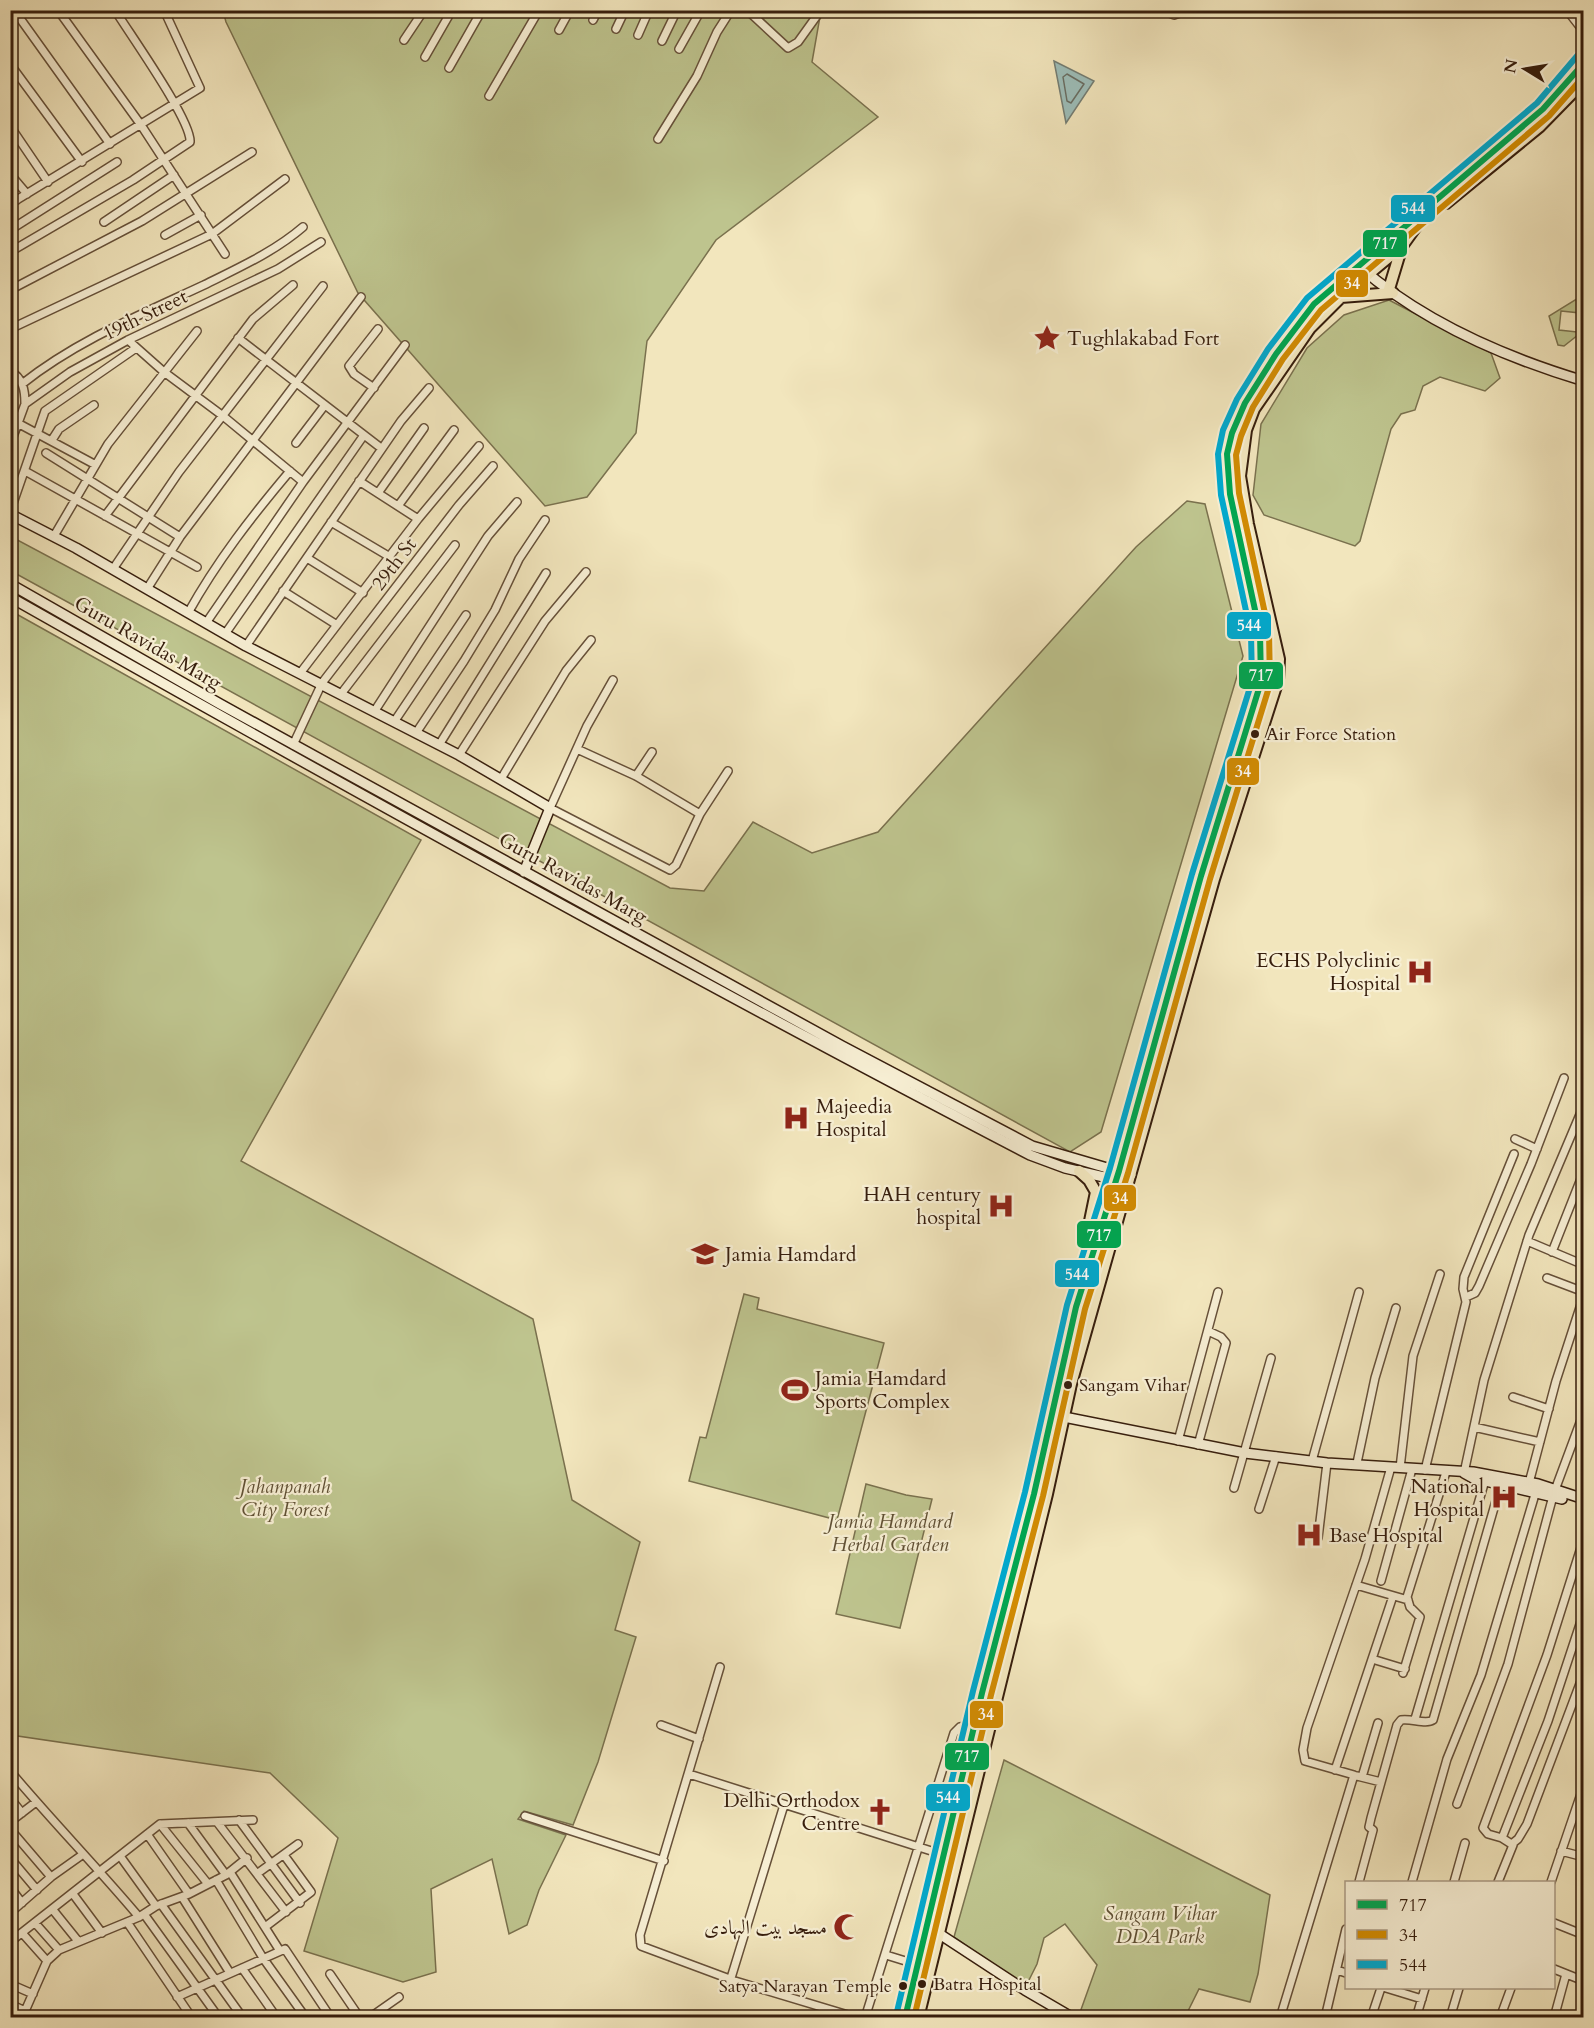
<svg xmlns="http://www.w3.org/2000/svg" width="1594" height="2028" font-family="Cardo,Amiri,serif">
<rect width="100%" height="100%" fill="#f2e6bd"/>
<filter id="stains"><feTurbulence type="fractalNoise" baseFrequency=".00333" numOctaves="4"/><feColorMatrix values="0 0 0 0 .2 0 0 0 0 .09 0 0 0 0 .02 0 0 0 .5 -.17"/></filter>
<radialGradient id="worn" r=".72"><stop offset=".6" stop-color="#630" stop-opacity="0"/><stop offset="1" stop-color="#630" stop-opacity=".3"/></radialGradient>
<path fill="#bec48e" stroke="#7a714e" stroke-width="1.5" fill-rule="evenodd" d="M223,11h598l-9,51 66,55 -162,123 -69,101 -11,92 -49,64 -42,9 -187,-213 -132,-271z
M1583,295v36l-19,15 -6,-1 -9,-29zM1561,311l19,2 -3,19 -18,-2z
M1389,300l102,53 9,25 -15,13 -45,-14 -17,9 -8,24 -14,4 -10,15 -31,112 -5,5 -91,-31 -11,-20 8,-71 46,-76 37,-33z
M1187,501l18,3 38,152 -142,476 -31,20 -1059,-581 -1,-35 660,352 34,3 49,-69 59,31 66,-21 258,-285z
M11,611l410,229 -180,321 292,158 39,181 68,42 -25,88 21,7 -38,125 -25,63 -49,-14 -6,8 48,16 -27,55 -12,35 -18,9 -17,-75 -61,30 5,83 -33,10 -99,-31 34,-113 -68,-65 -259,-38z
M744,1294l15,4 -2,11 127,34 -47,177 -148,-39 11,-44 6,1z
M866,1484l40,11 26,4 -32,129 -64,-14z
M1004,1760l266,135 -12,79 -8,28 -51,-13 -14,28 -107,1 19,-53 -32,-41 -21,14 -7,26 -11,22 -72,-49z"/>
<path fill="#9dbeb9" stroke="#747e74" stroke-width="1.5" d="M1054,61l40,20 -28,42z"/>
<g fill="none" stroke-linecap="round" stroke-linejoin="round">
<path stroke="#6a6e63" stroke-width="1.5" d="M1067,74l17,10 -13,19 -4,-2 -4,-24z"/>
<defs>
<path id="street" d="M14,10l96,134
M58,10l83,115 84,129
M747,10l41,38 10,-6 23,-32
M1162,10l12,5 14,-5
M1567,10l17,22
M593,20l5,-10
M616,29l9,-19
M559,30l11,-20
M638,35l11,-25
M404,40l20,-30
M662,41l15,-31
M679,49l22,-39
M425,57l27,-47
M10,64l72,98
M449,68l33,-58
M489,96l50,-86
M10,126l38,56
M658,139l39,-63 20,-44 14,-22
M10,174l17,20
M10,192l7,8
M10,204l190,-116 -36,-78
M104,222l70,-47
M10,230l107,-68
M165,235l36,-20
M10,252l123,-72 57,-38c2,-21 -61,-109 -75,-132
M10,290l132,-69 110,-69
M10,329l202,-95 73,-55
M238,338l143,110
M128,340l36,32 59,44 80,66
M10,371c13,7 15,19 15,33
M22,384c54,-43 120,-70 182,-99 34,-17 70,-33 99,-58
M374,388l-20,-14 -5,-8 29,-37
M10,419l84,45
M52,440l7,-11 35,-24
M296,443l29,-38
M10,445l15,-41 45,-32 58,-32 150,-71 43,-27
M46,453l134,84
M25,471l172,96
M359,481l59,38
M378,493l46,-65
M398,506l56,-76
M10,512l35,-101 91,-63
M105,516l148,-197 40,-34
M331,522l59,35
M54,536l54,-92 89,-113
M307,558l56,35
M113,569l66,-97 144,-186
M147,589l33,-52 181,-240
M283,591l54,34
M188,613c29,-52 64,-97 102,-142
M206,623l97,-141 102,-137
M225,634l139,-199
M246,646l155,-225 28,-33
M301,672l117,-153 61,-73
M613,680l-26,46 -37,82 120,62 6,-5 24,-51 28,-43
M341,694l114,-149
M374,712l114,-176 29,-34
M394,722l72,-107
M416,733l48,-72 31,-51 24,-51 26,-39
M293,745l29,-62 137,-178 34,-39
M439,745l107,-172
M577,749l59,27 64,38
M459,755l86,-134 41,-49
M636,776l16,-24
M501,779l65,-108 25,-31
M1515,1139l22,10
M1527,1241l57,24
M1552,1252l32,-81
M1547,1278l37,14
M1466,1297l9,-4 4,-7 52,-122 33,-86
M1513,1397l36,12
M1474,1427l66,15
M1178,1441l40,-149
M1198,1445l28,-102 -5,-6 -13,-6
M1312,1461l47,-169
M1357,1463l18,-85 21,-70
M1400,1468l13,-112 27,-82
M1425,1470l41,-168 -3,-13 1,-12 50,-123
M1464,1473l20,-93 45,-145 55,-130
M1529,1483l27,-102 28,-86
M1234,1488l37,-130
M1555,1490l29,-78
M1259,1509l17,-53
M1318,1538l9,-75
M1381,1581l31,-112
M1356,1585l52,15
M1372,1659l33,10
M720,1667l-80,268 1,11 94,35 123,37
M1403,1673l17,-56 -10,-10 -3,-10 39,-125
M1415,1719l71,-242
M661,1725l38,14
M1335,1770l58,-174
M10,1771c42,50 87,96 129,146
M689,1774l255,81
M1357,1776l24,6
M1362,1777l16,-54
M10,1798l12,15
M935,1798l36,7
M1457,1804l51,-140 45,-168
M525,1816l139,45
M239,1820l61,83
M10,1822l26,-20
M217,1822l69,90
M188,1823l38,52
M160,1824l48,60
M10,1829l41,48
M147,1834l42,60
M1502,1838l-14,-4 -5,-6 64,-173 37,-117
M1513,1843l5,-4 9,-15 57,-151
M1561,1851l23,6
M120,1856l36,50
M10,1858l27,32
M230,1872l50,79
M258,1873l40,-29
M216,1880l47,78 43,60
M1359,1882l14,-52 -4,-3 2,-9 26,-93 4,-5c10,-2 25,5 32,0l69,-240
M1412,1882l35,-123 34,-84 55,-184
M1454,1882l11,-39
M1498,1882l15,-37 -11,-7 46,-117 36,-109
M1551,1882l33,-97
M10,1887l12,16
M73,1894l29,39
M182,1897l48,76
M161,1904l82,114
M53,1910l25,31
M10,1913l41,-36 31,-22
M144,1914l75,104
M127,1922l65,96
M1554,1923l30,12
M36,1924l23,26
M265,1927l46,-35 -27,-37
M23,1934l24,27
M10,1942l150,-118 93,-4
M886,1955l26,8
M242,1968l35,50
M1554,1969l30,12
M1337,1970l9,3
M330,1974l30,44
M731,1978l53,-173
M10,1984l23,10
M1386,1988l36,11
M177,1997l108,-48 46,69
M10,2004l15,7
M22,2018l25,-57 12,-11 80,-33 17,-11 33,-12 37,-19 21,-17
M369,2018l30,-21
M865,2018l89,-285 6,-6 16,-3
M1280,2018l74,-243 -49,-14 -2,-11 4,-22 58,-169 26,-92
M1325,2018l21,-89
M1371,2018l10,-30
M1416,2018l9,-30
M1450,2018l9,-30
M1500,2018l11,-30
M1554,2018l12,-44"/>
<path id="secondary" d="M1360,267c63,55 144,90 224,114
M10,514l66,34 170,98 213,109 91,53 -26,64
M10,584l210,120 622,342 190,100 99,29
M10,597c337,191 676,379 1020,558l35,13 56,13
M1064,1417l181,36 82,10 146,9 65,12 46,15
M1464,1473l9,5 89,21
M938,1933l87,57 48,28"/>
<path id="primary" d="M1389,289l13,-43
M1341,297l52,-4
M1079,1171l10,9 7,12 -7,34 2,25
M905,2018l77,-325 52,-199 42,-187 43,-136 82,-295 60,-194 -1,-49 -30,-139 -3,-40 5,-21 13,-30 31,-49 38,-50 229,-195 41,-47
M918,2018l129,-524 24,-110 143,-505 64,-199 1,-21 -31,-135 -8,-48 6,-46 8,-21 56,-81 31,-31 61,-51 23,-32 12,-9 9,-2 93,-76 45,-46"/>
</defs>
<use href="#street" stroke="#665039" stroke-width="10"/>
<use href="#secondary" stroke="#371e0d" stroke-width="12"/>
<use href="#primary" stroke="#371e0d" stroke-width="14"/>
<use href="#street" stroke="#f7efd4" stroke-width="7"/>
<use href="#secondary" stroke="#f7efd4" stroke-width="9"/>
<use href="#primary" stroke="#f2e6bd" stroke-width="10"/>
<defs>
<path id="bus-1" d="M905,2018l77,-325 52,-199 42,-187 43,-136 82,-295 60,-194 -1,-49 -30,-139 -3,-40 5,-21 13,-30 31,-49 38,-50 229,-195 41,-46"/>
<path id="bus-2" d="M914,2018l77,-323 52,-199 42,-187 43,-136 82,-294 60,-195 -1,-52 -30,-139 -3,-38 5,-19 12,-29 30,-48 38,-49 228,-194 35,-40"/>
<path id="bus-3" d="M896,2016l77,-325 52,-199 42,-187 43,-137 82,-294 60,-193 -1,-47 -30,-139 -3,-41 5,-24 14,-31 31,-50 39,-51 230,-195 40,-47"/>
</defs>
<use href="#bus-1" stroke="#f7efd4" stroke-width="10"/>
<use href="#bus-2" stroke="#f7efd4" stroke-width="10"/>
<use href="#bus-3" stroke="#f7efd4" stroke-width="10"/>
<use href="#bus-1" stroke="#00a651" stroke-width="6"/>
<use href="#bus-2" stroke="#d18b03" stroke-width="6"/>
<use href="#bus-3" stroke="#00a9ce" stroke-width="6"/>
</g>
<defs>
<symbol id="sight-bare" viewBox="-9 -9 18 18"><path d="M0-6L1.8-2.2L6-1.7L2.9 1.2L3.7 5.4L0 3.3L-3.7 5.4L-2.9 1.2L-6-1.7L-1.8-2.2Z" fill="#8f2418" stroke="#f7efd4" stroke-width="2.5" paint-order="stroke"/></symbol>
<symbol id="hospital-bare" viewBox="-9 -9 18 18"><path d="M-5-5h3v3.5h4V-5h3V5h-3V1.5h-4V5h-3Z" fill="#8f2418" stroke="#f7efd4" stroke-width="2.5" paint-order="stroke"/></symbol>
<symbol id="university-bare" viewBox="-9 -9 18 18"><path d="M0-5L7-2L0 1L-7-2ZM-4 1L0 2.5L4 1V4Q0 6-4 4Z" fill="#8f2418" stroke="#f7efd4" stroke-width="2.5" paint-order="stroke"/></symbol>
<symbol id="stadium-bare" viewBox="-9 -9 18 18"><path d="M0-5a6.5 5 0 1 0 0 10a6.5 5 0 1 0 0-10ZM-3.5-1.8h7v3.6h-7Z" fill="#8f2418" stroke="#f7efd4" stroke-width="2.5" paint-order="stroke"/></symbol>
<symbol id="church-bare" viewBox="-9 -9 18 18"><path d="M-1.2-6h2.4v3.5h3.3v2.4h-3.3V6h-2.4V-.1h-3.3v-2.4h3.3Z" fill="#8f2418" stroke="#f7efd4" stroke-width="2.5" paint-order="stroke"/></symbol>
<symbol id="mosque-bare" viewBox="-9 -9 18 18"><path d="M3.5-4.9A6 6 0 1 0 3.5 4.9A5 5 0 1 1 3.5-4.9Z" fill="#8f2418" stroke="#f7efd4" stroke-width="2.5" paint-order="stroke"/></symbol>
</defs>
<g fill-rule="evenodd">
<use href="#sight-bare" x="1028" y="319" width="38" height="38"/>
<use href="#hospital-bare" x="1401" y="953" width="38" height="38"/>
<use href="#hospital-bare" x="777" y="1099" width="38" height="38"/>
<use href="#hospital-bare" x="982" y="1187" width="38" height="38"/>
<use href="#university-bare" x="686" y="1235" width="38" height="38"/>
<use href="#stadium-bare" x="776" y="1371" width="38" height="38"/>
<use href="#hospital-bare" x="1485" y="1478" width="38" height="38"/>
<use href="#hospital-bare" x="1290" y="1516" width="38" height="38"/>
<use href="#church-bare" x="861" y="1793" width="38" height="38"/>
<use href="#mosque-bare" x="828" y="1908" width="38" height="38"/>
</g>
<g fill="#371e0d" stroke="#f7efd4" stroke-width="2">
<circle cx="1255" cy="734" r="5"/>
<circle cx="1068" cy="1385" r="5"/>
<circle cx="922" cy="1984" r="5"/>
<circle cx="903" cy="1986" r="5"/>
</g>
<g text-anchor="middle" dominant-baseline="central" stroke-width="4.5" stroke-linejoin="round" paint-order="stroke">
<g font-size="18" fill="#371e0d" stroke="#f7efd4" text-anchor="start">
<text x="1266" y="734">Air Force Station</text>
<text x="1079" y="1385">Sangam Vihar</text>
<text x="933" y="1984">Batra Hospital</text>
<text x="892" y="1986" text-anchor="end">Satya Narayan Temple</text>
</g>
<g font-size="20" fill="#371e0d" stroke="#f7efd4">
<text transform="translate(145 315) rotate(-26)">19th Street</text>
<text transform="translate(394 564) rotate(-53)">29th St</text>
<text transform="translate(148 643) rotate(30)">Guru Ravidas Marg</text>
<text transform="translate(573 878) rotate(29)">Guru Ravidas Marg</text>
</g>
<g font-size="20" fill="#371e0d" stroke="#f7efd4" text-anchor="start">
<text x="1067" y="338">Tughlakabad Fort</text>
<text x="1400" y="960" text-anchor="end">ECHS Polyclinic<tspan x="1400" dy="23">Hospital</tspan></text>
<text x="816" y="1106">Majeedia<tspan x="816" dy="23">Hospital</tspan></text>
<text x="981" y="1194" text-anchor="end">HAH century<tspan x="981" dy="23">hospital</tspan></text>
<text x="725" y="1254">Jamia Hamdard</text>
<text x="815" y="1378">Jamia Hamdard<tspan x="815" dy="23">Sports Complex</tspan></text>
<text x="1484" y="1486" text-anchor="end">National<tspan x="1484" dy="23">Hospital</tspan></text>
<text x="1329" y="1535">Base Hospital</text>
<text x="860" y="1800" text-anchor="end">Delhi Orthodox<tspan x="860" dy="23">Centre</tspan></text>
<text x="827" y="1927" text-anchor="end">مسجد بیت الہادی</text>
</g>
<g font-size="20" font-style="italic" fill="#605034" stroke="#f7efd4">
<text x="285" y="1486">Jahanpanah<tspan x="285" dy="23">City Forest</tspan></text>
<text x="890" y="1521">Jamia Hamdard<tspan x="890" dy="23">Herbal Garden</tspan></text>
<text x="1160" y="1913">Sangam Vihar<tspan x="1160" dy="23">DDA Park</tspan></text>
</g>
</g>
<g stroke="#f7efd4" stroke-width="2">
<rect x="1390" y="194" width="46" height="29" rx="6" fill="#00a9ce"/>
<rect x="1362" y="229" width="46" height="29" rx="6" fill="#00a651"/>
<rect x="1335" y="269" width="34" height="29" rx="6" fill="#d18b03"/>
<rect x="1226" y="611" width="46" height="29" rx="6" fill="#00a9ce"/>
<rect x="1238" y="661" width="46" height="29" rx="6" fill="#00a651"/>
<rect x="1226" y="757" width="34" height="29" rx="6" fill="#d18b03"/>
<rect x="1103" y="1184" width="34" height="28" rx="6" fill="#d18b03"/>
<rect x="1076" y="1220" width="46" height="29" rx="6" fill="#00a651"/>
<rect x="1054" y="1259" width="46" height="29" rx="6" fill="#00a9ce"/>
<rect x="969" y="1700" width="35" height="29" rx="6" fill="#d18b03"/>
<rect x="944" y="1742" width="46" height="29" rx="6" fill="#00a651"/>
<rect x="925" y="1783" width="46" height="29" rx="6" fill="#00a9ce"/>
</g>
<g font-size="16" text-anchor="middle" font-weight="bold" fill="#fff">
<text x="1413" y="214">544</text>
<text x="1385" y="249">717</text>
<text x="1352" y="289">34</text>
<text x="1249" y="631">544</text>
<text x="1261" y="681">717</text>
<text x="1243" y="777">34</text>
<text x="1120" y="1204">34</text>
<text x="1099" y="1241">717</text>
<text x="1077" y="1280">544</text>
<text x="986" y="1720">34</text>
<text x="967" y="1762">717</text>
<text x="948" y="1803">544</text>
</g>
<rect width="1594" height="2028" fill="none" stroke="#f2e6bd" stroke-width="36"/>
<rect x="12" y="12" width="1570" height="2004" fill="none" stroke="#371e0d" stroke-width="3"/>
<rect x="18" y="18" width="1558" height="1992" fill="none" stroke="#371e0d" stroke-width="1.5"/>
<rect x="1345" y="1881" width="210" height="108" fill="#f7efd4" stroke="#aa9b84" stroke-width="1.5"/>
<rect x="1357" y="1900" width="30" height="9" fill="#00a651" stroke="#aa9b84" stroke-width="1.5"/>
<text x="1399" y="1911" font-size="18" fill="#371e0d">717</text>
<rect x="1357" y="1930" width="30" height="9" fill="#d18b03" stroke="#aa9b84" stroke-width="1.5"/>
<text x="1399" y="1941" font-size="18" fill="#371e0d">34</text>
<rect x="1357" y="1960" width="30" height="9" fill="#00a9ce" stroke="#aa9b84" stroke-width="1.5"/>
<text x="1399" y="1971" font-size="18" fill="#371e0d">544</text>
<g transform="translate(1525 69) rotate(281)" stroke="#f7efd4" stroke-width="4.5" paint-order="stroke">
<path d="M0-4.5L10 22L0 15L-10 22Z" fill="#371e0d"/>
<text y="-9" font-size="16" font-weight="bold" text-anchor="middle" fill="#371e0d">N</text>
</g>
<rect width="100%" height="100%" filter="url(#stains)"/>
<rect width="100%" height="100%" fill="url(#worn)"/>
</svg>
